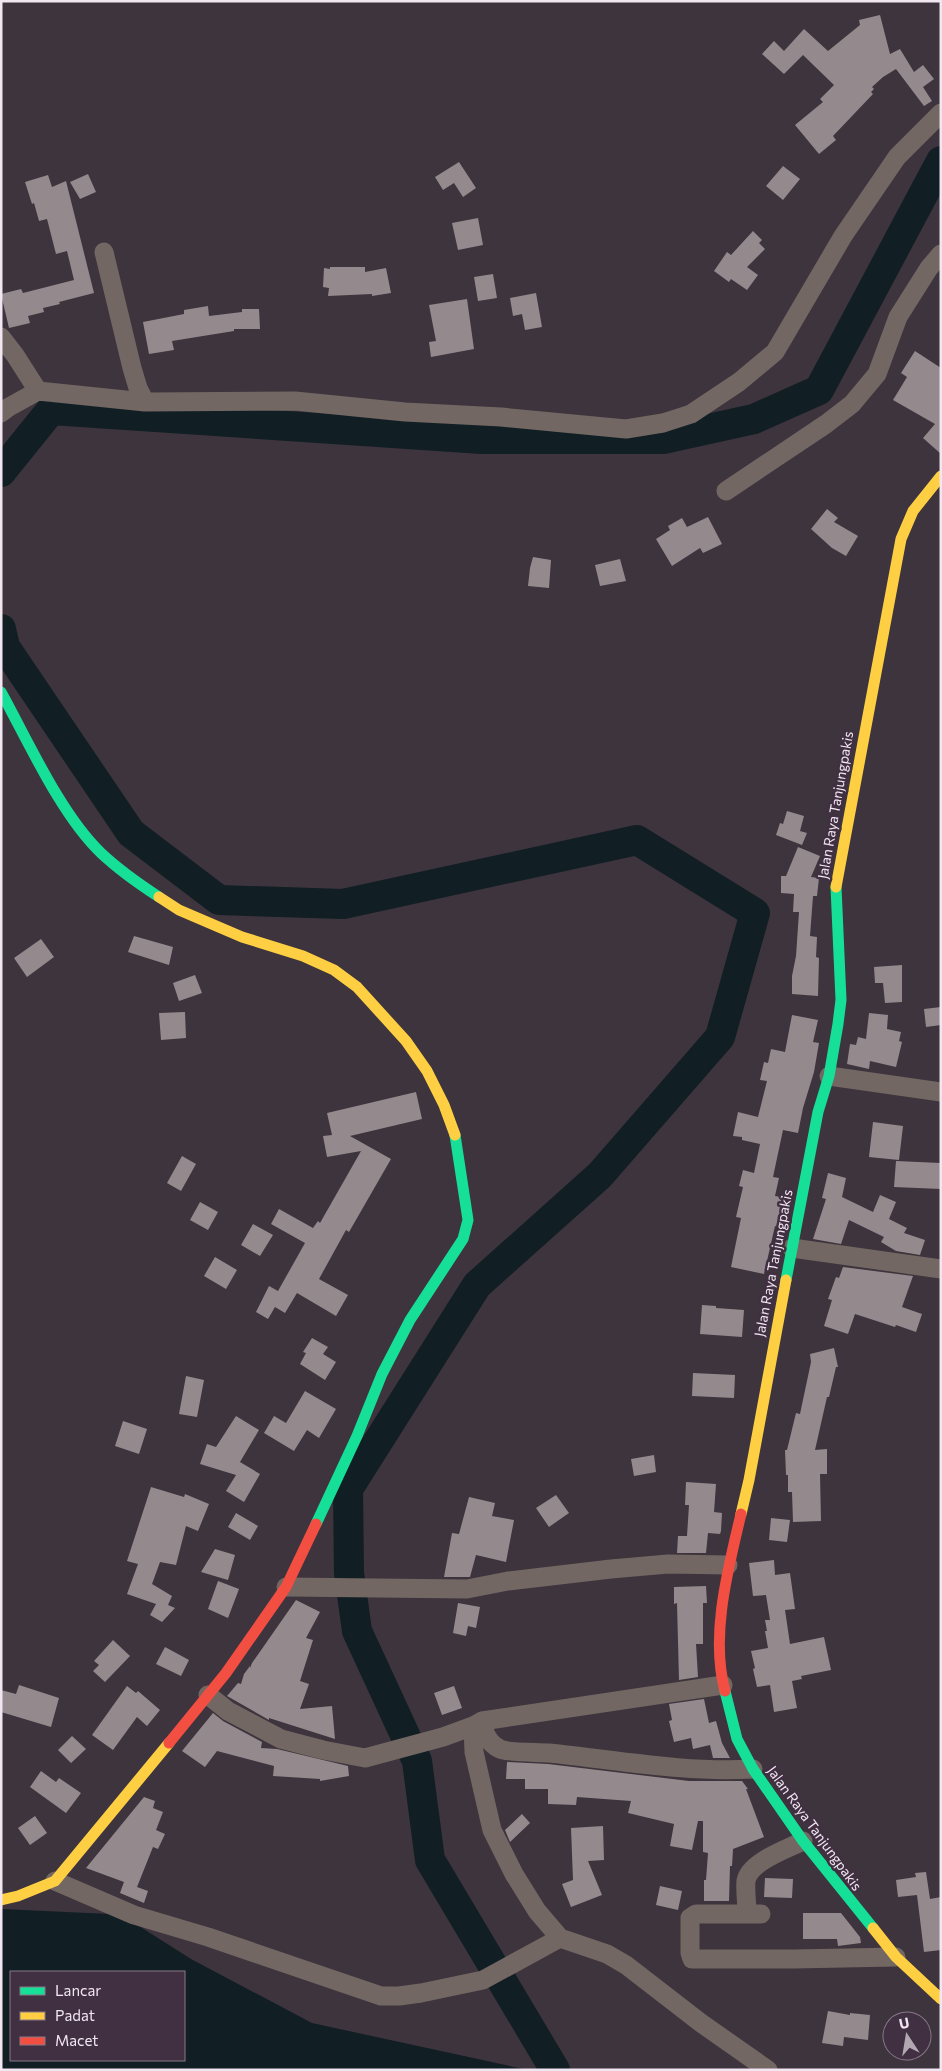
<svg xmlns="http://www.w3.org/2000/svg" width="942" height="2071" font-family="Commissioner,sans-serif">
<rect width="100%" height="100%" fill="#3d343d"/>
<path fill="#111e24" fill-rule="evenodd" d="M1,1909l109,5 29,12 52,33 121,64 216,47h-527zM11,1972h173v88h-173z"/>
<g fill="none" stroke-linecap="round" stroke-linejoin="round">
<path stroke="#111e24" stroke-width="30" d="M1,472l50,-62 431,29h181l91,-20 65,-29 122,-229
M1,629l4,18 126,186 88,67 124,4 294,-64 118,73 -35,124 -120,138 -123,110 -129,204 1,84 8,58 60,130 13,99 125,210"/>
</g>
<path fill="#948a8d" d="M880,15l10,39 10,-5 14,23 9,-7 11,14 -11,8 9,14 -8,5 -28,-37 -13,8 -11,10 2,2 -3,3 2,2 -40,42 3,4 -17,14 -24,-29 28,-23 -3,-3 14,-14 -31,-30 -19,19 -22,-20 12,-13 10,10 20,-22 24,22 32,-26 -1,-5z
M459,162l17,26 -13,9 -9,-14 -11,7 -8,-13z
M783,166l17,13 -17,21 -17,-14z
M88,174l8,18 -16,7 -10,-17z
M48,175l4,12 14,-6 28,112 -35,9 1,2 -17,4 1,4 -16,4 2,7 -21,5 -8,-34 20,-5 2,4 51,-13 -7,-29 -11,3 -9,-35 -8,2 -5,-18 -2,1 -7,-22z
M478,218l5,27 -25,5 -6,-27z
M753,231l9,9 -3,3 6,6 -18,18 11,8 -11,15 -16,-11 -2,3 -15,-11 13,-19 4,3z
M330,267h35v5l21,-4 5,25 -19,3v-2l-44,2 1,-8 -6,-1 1,-19 6,1z
M493,274l4,24 -19,3 -4,-24z
M536,293l6,34 -17,3 -3,-16 -9,2 -3,-18z
M467,299l7,50 -43,8 -2,-15 7,-1 -7,-36z
M208,306l1,10 33,-4v-3h17l1,20h-26v2l-62,10 2,9 -25,4 -6,-32 41,-8v-4z
M915,351l26,17v86l-18,-16 12,-14 -42,-24 14,-23 -6,-4z
M827,509l11,9 -4,4 24,14 -12,20 -14,-8 -21,-19z
M708,517l14,27 -19,9 -3,-5 -28,18 -16,-27 14,-9 -2,-4 14,-8 5,9z
M533,557l18,3 -2,28 -21,-2 2,-18z
M620,559l6,22 -26,5 -5,-21z
M787,811l17,5 -4,15 7,2 -5,12 -26,-10 4,-12 3,1z
M798,847l22,9 -9,21 8,1 -2,18h-4l-3,40 7,1 -1,20 3,1 -1,38 -26,-2v-18l4,-20 3,-44h-6l1,-18 -13,-1v-17h5z
M134,936l39,11 -4,18 -41,-13z
M41,939l13,18 -27,20 -13,-19z
M902,965v37l-17,1 -2,-20h-8l-1,-16z
M195,975l7,18 -23,8 -6,-18z
M941,1007v18l-15,2 -2,-18z
M185,1012l1,26 -25,2 -2,-27z
M869,1013l19,2 -1,14 14,3 -2,9 3,1 -6,25 -26,-6 -1,8 -22,-5 3,-20 6,1 2,-8 8,2z
M792,1015l26,5 -5,22 6,1 -5,29 -11,36 -5,25 -15,-3 -10,47 6,1 -4,18 11,2 -6,29 -5,-1 -11,48 -33,-7 10,-49 -5,-1 7,-30 -4,-1 4,-16 11,3 6,-29 -18,-4v-3l-9,-1 5,-24 20,5 9,-36 -7,-1 4,-18 4,1 3,-14 14,3z
M416,1092l6,27 -72,17 41,23 -42,73 -3,-2 -27,49 29,16 -12,21 -39,-23 -12,20 -10,-6 -7,12 -12,-7 13,-26 9,5 27,-48 -34,-19 8,-15 34,19 5,-7 2,2 41,-72 -34,6 -4,-21 9,-1 -5,-22z
M873,1122l30,4 -4,34 -30,-3z
M182,1156l14,8 -15,27 -14,-8z
M896,1161l45,2v26l-47,-2z
M828,1173l18,5 -4,19 31,15 7,-17 16,7 -7,17 18,9 -3,5 21,7 -5,15 -24,-4 -15,-9 3,-5 -35,-17 -8,24 -28,-5 13,-40 -4,-1z
M200,1202l18,10 -10,18 -18,-10z
M253,1224l20,11 -13,21 -19,-11z
M215,1257l22,13 -11,19 -22,-13z
M843,1267l70,9 -11,31 20,7 -6,18 -20,-7 -1,2 -40,-13 -7,20 -24,-8 8,-26 -4,-1 8,-22 3,1z
M702,1305l14,1v2l28,2 -2,27 -42,-3z
M312,1338l16,9 -5,7 13,8 -11,18 -25,-16 6,-11 -3,-1z
M834,1348l4,19h-2l-7,30h-2l-12,53 12,-1v25h-7l1,47 -28,1 -1,-30h-4v-17h-2l-1,-25h2l9,-37 4,1 11,-52 -1,-8z
M693,1373l42,2 -1,23 -42,-2z
M186,1376l18,4 -7,37 -18,-3z
M305,1391l31,18 -17,29 -12,-8 -13,21 -30,-18 10,-17 12,7z
M236,1416l23,14 -19,32 20,12 -16,28 -18,-11 10,-16 -36,-11 7,-20 9,3z
M123,1421l24,8 -8,25 -24,-8z
M654,1455l2,17 -22,4 -3,-17z
M686,1482l30,2 -2,28 8,1 -1,18 -1,3 -12,-1 -2,20h-29l1,-17h9l2,-31h-4z
M151,1487l33,10 1,-3 24,10 -11,27 -12,-5 -10,39 -16,-3 -8,22 20,12 -4,9 7,3 -13,14 -12,-7 6,-11 -29,-10 11,-30 -11,-3z
M556,1495l13,18 -20,14 -13,-19z
M469,1497l26,6 -3,13 22,4 -8,42 -30,-7 -6,22h-26l8,-44 7,1z
M236,1513l22,13 -8,14 -22,-13z
M771,1518l19,2 -3,22 -18,-2z
M215,1549l20,6 -7,25 -27,-8z
M774,1560l1,15 15,-2 5,36 -10,1 5,34 34,-7 7,33 -30,6 1,3 -10,2 5,27 -23,4 -4,-27 -13,2 -4,-18 2,-1 -4,-17 17,-3 -3,-17h2l-2,-11h5l-4,-25 -13,1 -4,-33z
M218,1581l21,8 -11,29 -20,-9z
M706,1586l1,17h-4v41h-7l2,33 -19,3 -2,-77 -3,1v-17z
M296,1600l24,12 -14,26 7,2 -13,41 9,3 -9,25 32,-3 3,33 -66,-21v2l-42,-24 11,-13 3,1 3,-10 6,-8v2l2,-5z
M458,1603l22,4 -4,21 -8,-2 -2,10 -13,-3z
M113,1640l17,16 -25,26 -12,-11 6,-6 -5,-4z
M165,1647l24,13 -8,16 -25,-12z
M19,1685l40,13 -8,29 -50,-15v-22l15,4z
M127,1686l9,7 2,-2 22,19 -13,16 -10,-9 -24,33 -21,-15z
M454,1686l8,22 -20,7 -8,-22z
M704,1699l5,24 7,-2 6,22 8,15h-17l-3,-13 -17,4 -2,-11 -17,4 -5,-21 3,-1 -3,-16z
M213,1713l10,8 39,21 -1,6 16,1 71,17 1,10 -29,5v-2l-47,-3 1,-10 -57,-15 -12,16 -23,-16z
M72,1736l14,13 -15,14 -13,-13z
M507,1762l41,2 141,17h53l6,8h-2l18,48 -31,12 -1,17h-2l-1,35h-25v-21h2l2,-27 -5,-1v-31h-5l-6,29 -22,-4 4,-22 -46,-11 3,-12 -54,-4 -1,8 -28,-1v-15h-23v-10h-19z
M41,1771l15,11 3,-4 22,15 -15,20 -36,-26z
M144,1797l11,4 -2,7 10,4 -7,18 9,4 -7,15 -5,-2 -16,40 11,4 -4,12 -24,-10 4,-11 -38,-14z
M522,1814l8,9 -20,19 -5,-12z
M35,1816l12,17 -17,12 -12,-17z
M603,1826l1,34 -16,1 14,34 -31,12 -9,-23 11,-4 -2,-52z
M926,1872l4,27 11,-2v53l-17,2 -7,-57 -19,2 -2,-17 20,-3 -1,-4z
M765,1878l28,1 -1,19 -28,-1z
M660,1886l22,5 -4,19 -22,-5z
M803,1913h38l19,24 1,6 -23,3 -1,-7h-34z
M828,2011l22,4v-2l20,2 -2,25 -24,-3 -1,9 -21,-3z"/>
<g fill="none" stroke-linecap="round" stroke-linejoin="round">
<path stroke="#726762" stroke-width="19" d="M104,252l28,116 6,20 7,14
M1,337l14,18 23,36
M1,413l8,-6 29,-16 107,11 150,-1 110,11 96,5 125,12 37,-6 28,-9 48,-32 36,-30 68,-116 54,-79 44,-44
M726,491l100,-67 26,-20 25,-30 21,-57 31,-49 12,-14
M829,1076l112,16
M792,1248l149,21
M286,1587l181,2 41,-8 103,-12 57,-5 60,1
M723,1685l-241,36 -9,5 1,26 18,78 22,44 23,37 23,27 47,16 19,11 75,58 67,47
M208,1695l20,16 53,28 42,11 42,8 78,-21 30,-11
M482,1721c1,11 7,23 18,28 8,4 38,3 49,4 68,7 136,20 204,16
M55,1881l79,34 74,22 173,59h18l22,-3 62,-13 77,-42
M747,1913c0,-10 -2,-22 -1,-32 3,-19 41,-32 57,-40
M761,1914h-65l-6,4v35l2,6h102l102,-2"/>
<path stroke="#16e098" stroke-width="11" d="M1,692c27,49 60,123 100,161 17,16 38,31 58,44
M786,1280l32,-168 11,-36 9,-52 3,-24 -5,-113
M316,1524l41,-88 25,-62 28,-54 53,-81 5,-19 -13,-85
M725,1691l12,48 16,30 50,72 70,87"/>
<path stroke="#ffcf43" stroke-width="11" d="M836,887l65,-348 12,-28 28,-35
M159,897l20,13 63,27 61,19 31,14 23,17 49,54 21,30 17,34 11,30
M741,1514l8,-34 37,-200
M1,1900l17,-4 37,-15 114,-138
M873,1928l23,29 45,42"/>
<path stroke="#f24e42" stroke-width="11" d="M725,1691c-15,-55 3,-122 16,-177
M169,1743l57,-70 60,-86 30,-63"/>
</g>
<g text-anchor="middle" dominant-baseline="central" stroke-width="5" stroke-linejoin="round" paint-order="stroke">
<g font-size="14" fill="#f1e6f1" stroke="#413041">
<text transform="translate(835 805) rotate(-80)">Jalan Raya Tanjungpakis</text>
<text transform="translate(773 1263) rotate(-79)">Jalan Raya Tanjungpakis</text>
<text transform="translate(815 1828) rotate(54)">Jalan Raya Tanjungpakis</text>
</g>
</g>
<rect width="942" height="2071" fill="none" stroke="#f1e6f1" stroke-width="5"/>
<rect x="10" y="1971" width="175" height="90" fill="#413041" stroke="#877987"/>
<rect x="20" y="1987" width="25" height="8" fill="#16e098" stroke="#877987"/>
<text x="55" y="1996" font-size="15" fill="#f1e6f1">Lancar</text>
<rect x="20" y="2012" width="25" height="8" fill="#ffcf43" stroke="#877987"/>
<text x="55" y="2021" font-size="15" fill="#f1e6f1">Padat</text>
<rect x="20" y="2037" width="25" height="8" fill="#f24e42" stroke="#877987"/>
<text x="55" y="2046" font-size="15" fill="#f1e6f1">Macet</text>
<g transform="translate(907 2036) rotate(348)"><circle r="24" fill="#413041" stroke="#877987"/>
<path d="M0-4L9 19L0 12L-9 19Z" fill="#b2a8b2"/>
<text y="-8" font-size="14" font-weight="bold" text-anchor="middle" fill="#f1e6f1">U</text>
</g>
</svg>
